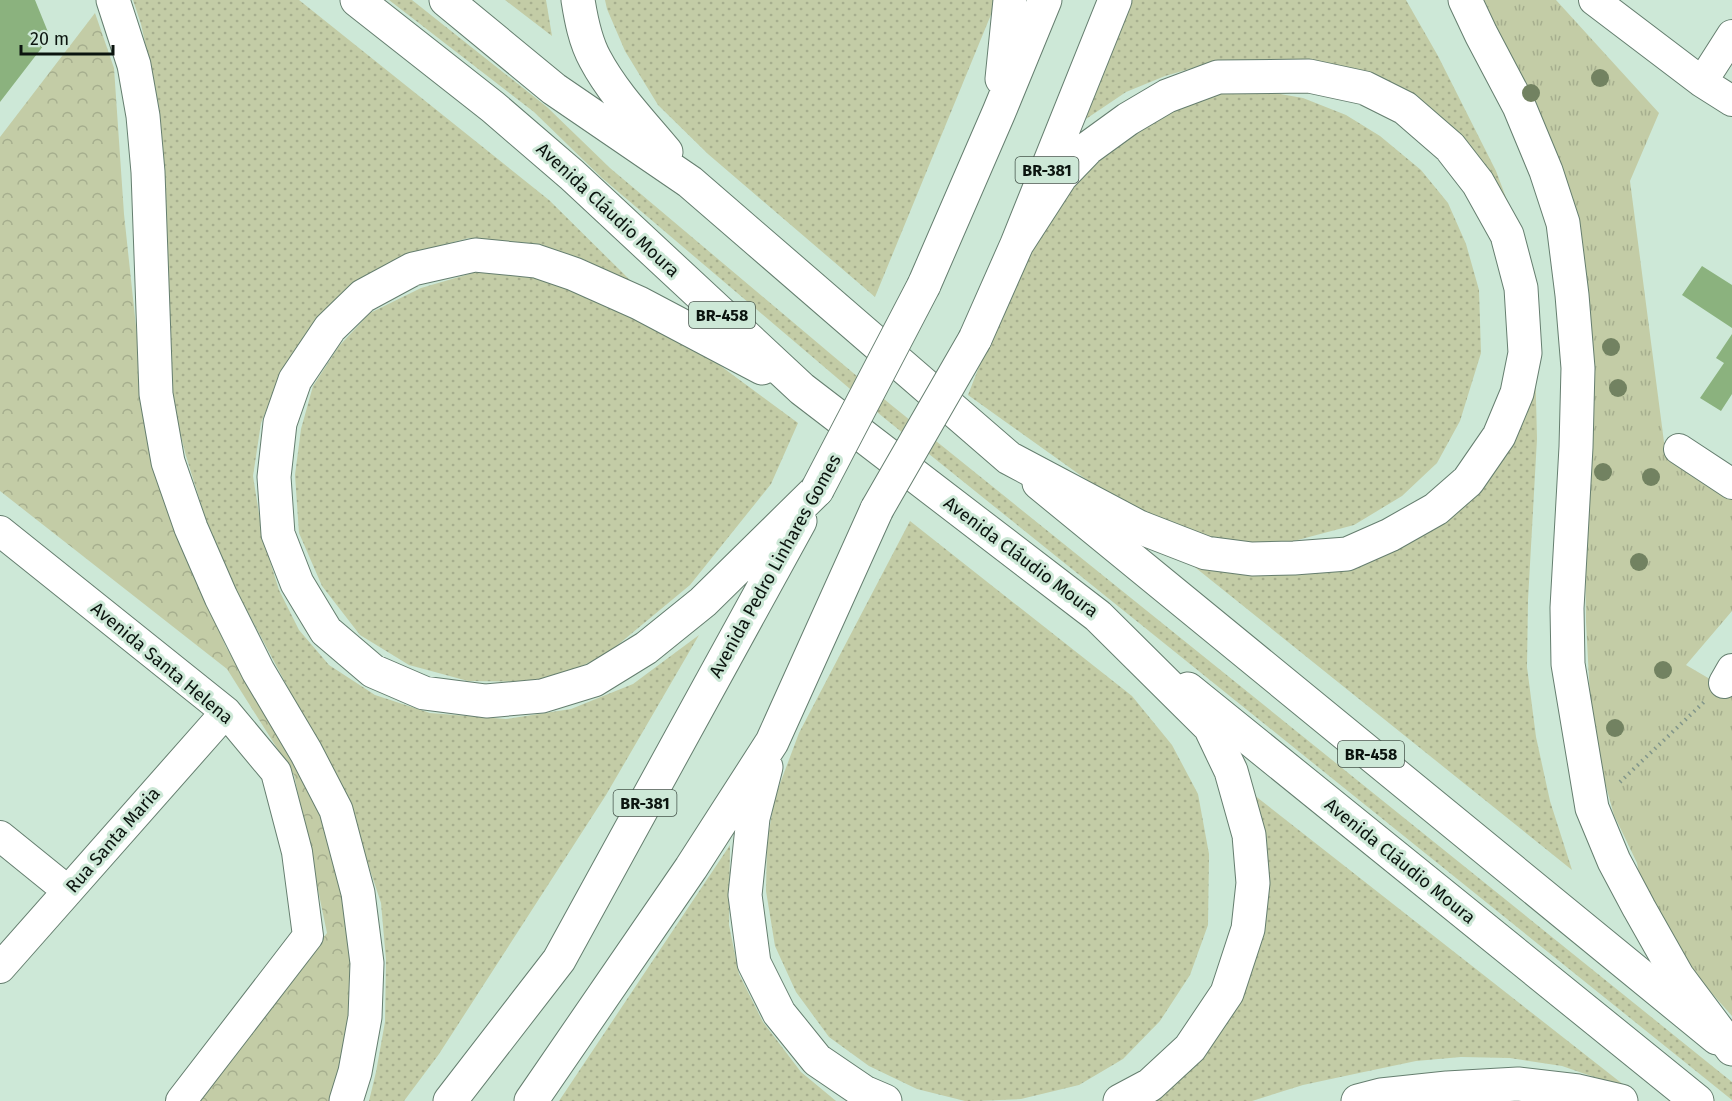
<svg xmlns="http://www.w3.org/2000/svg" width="1732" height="1101" font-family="'Fira Sans',sans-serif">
<defs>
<pattern id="grass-tufts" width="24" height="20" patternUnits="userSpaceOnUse" patternTransform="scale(1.5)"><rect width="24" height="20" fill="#c3cca6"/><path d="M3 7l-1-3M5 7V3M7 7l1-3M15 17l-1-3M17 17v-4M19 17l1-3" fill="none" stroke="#a6ae8e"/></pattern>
<pattern id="forest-crowns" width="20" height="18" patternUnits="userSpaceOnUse" patternTransform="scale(1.5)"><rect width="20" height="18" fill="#c3cca6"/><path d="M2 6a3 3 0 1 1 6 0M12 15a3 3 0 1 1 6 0" fill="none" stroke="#a6ae8e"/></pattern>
<pattern id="garden-dots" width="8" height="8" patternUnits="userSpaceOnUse" patternTransform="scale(1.5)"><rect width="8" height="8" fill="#c3cca6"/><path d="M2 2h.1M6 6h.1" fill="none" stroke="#a6ae8e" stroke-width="1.8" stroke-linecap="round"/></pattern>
</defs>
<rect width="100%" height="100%" fill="#cde8d7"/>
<path fill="url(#grass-tufts)" d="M1476,0h80l103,113 -29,68 34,261 68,50v119l-46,54 46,27v324l-55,-62 -32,-51 -8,-40 -23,-48 -22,-79 -6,-114 -1,-68 8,-108v-90z"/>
<path fill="url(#forest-crowns)" d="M95,13l19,55 10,146 26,244 76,189 91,150 38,152 -11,123 -10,29h-141l134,-168 -33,-158 -67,-106 -227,-178v-354z"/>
<path fill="url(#garden-dots)" d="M133,0h166l250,200 85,84 -49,-24 -46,-16 -70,-6 -65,17 -55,31 -31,31 -35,53 -22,53 -8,53 10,63 16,51 20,40 30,35 46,30 55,18 76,6 65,-10 62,-25 66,-49 -93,160 -167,259 -35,47h-35l7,-29 9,-50 1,-62 -5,-57 -21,-63 -48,-107 -78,-147 -29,-69 -19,-61 -13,-51 -6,-66 -3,-163 -6,-74 -17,-78z
M389,0h23l135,107 63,61 280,236 842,678v18l-849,-683 -281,-239 -68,-66z
M505,0h41l6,36z
M605,0h392l-122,297 -167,-143 -50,-49 -33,-54 -18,-42z
M1127,0h279l32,56 58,115 20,53 19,135 2,80 -9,161 -1,67 9,70 14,64 22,69 -396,-318 171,4 116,-83 40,-80 9,-49 -2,-54 -15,-55 -54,-90 -78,-51 -149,-32 -49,14 -39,16 -43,29z
M1217,91l52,1 34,6 43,17 34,21 41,34 27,33 18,41 13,46 2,63 -21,68 -23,42 -35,33 -48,29 -60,16 -49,4 -53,-6 -70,-34 -154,-110 51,-131 38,-65 76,-79z
M476,272l57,5 77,26 77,38 111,82 -27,61 -81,101 -82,68 -36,18 -36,11 -68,-1 -59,-16 -49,-30 -38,-49 -23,-53 -4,-58 6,-46 12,-43 26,-40 31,-33 51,-25z
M910,521l222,175 40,49 26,49 11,60 -1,71 -18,50 -30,46 -37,38 -44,26 -58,14 -46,2h-10l-48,-12 -48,-23 -40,-29 -33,-45 -21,-46 -9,-55 1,-49 8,-45 24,-64z
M1249,791l380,298 -67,-23 -52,-8 -49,-1 -45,4 -57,12 -56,12 -51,16h-108l98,-122z
M730,845l-1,80 10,49 24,48 38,50 35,29h-277z"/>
<path fill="#8bb27e" d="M0,0h35l15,37 -50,65z
M1702,266l30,19v43l-50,-33z
M1732,334v60l-11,17 -21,-13 24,-35 -8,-5z"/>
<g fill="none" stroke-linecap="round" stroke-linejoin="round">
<defs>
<path id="minor" d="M1594,0l108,82 30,19
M1702,82l30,-47
M1679,449l53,35
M0,531l226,181 50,60 21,80 11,84 -127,165
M1724,683l8,-14
M0,836l68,55
M0,968l226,-256"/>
<path id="major" d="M1039,483l678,555
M1188,689l509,412"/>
<path id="highway" d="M113,0l21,65 9,51 5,56 8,222 12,68 23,66 30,69 37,74 48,81 30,58 22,83 9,70 -2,54 -10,55 -9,29
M357,0l136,107 79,68 230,214 296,227 112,111 21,44 18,64 4,48 -5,46 -21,64 -37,55 -40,37 -30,16
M446,0l108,89 136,93 319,276 130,69 67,26 46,6 42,-1 53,-4 43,-19 46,-26 32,-28 31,-45 18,-43 8,-40 -4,-65 -14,-53 -29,-52 -28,-36 -45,-39 -40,-20 -56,-12 -91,1 -51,19 -39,23 -40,29 -27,28 -44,68
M578,0c3,19 7,41 17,59 18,34 46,63 71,93
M1465,0l16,34 38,72 27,65 17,52 9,72 6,73 -2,79 -9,161 1,56 24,144 22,53 25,47 39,69 54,72
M1002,79l8,-79
M924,285l75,-173 46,-112
M975,339l42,-95 98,-244
M762,368l-123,-65 -65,-29 -38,-13 -61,-6 -62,14 -50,27 -33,32 -35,52 -15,43 -6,54 4,57 19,49 29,48 47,40 51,22 62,8 56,-5 52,-16 52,-32 57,-46 114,-112
M766,767l-13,51 -8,77 9,68 25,50 38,47 47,32 21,9
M450,1101l109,-141 241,-439
M531,1101l160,-233 81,-126 105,-233
M1358,1101l23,-6 66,-7 71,-4 60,7 43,10"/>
</defs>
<use href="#minor" stroke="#657e6f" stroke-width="32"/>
<use href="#major" stroke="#657e6f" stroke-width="35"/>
<use href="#highway" stroke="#657e6f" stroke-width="35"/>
<path stroke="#82968a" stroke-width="4" stroke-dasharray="1.5 4.5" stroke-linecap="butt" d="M1620,782l84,-80"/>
<use href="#minor" stroke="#fff" stroke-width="30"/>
<use href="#major" stroke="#fff" stroke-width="33"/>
<use href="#highway" stroke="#fff" stroke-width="33"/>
<defs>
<path id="highway-bridge" d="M817,490l107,-205
M877,509l98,-170"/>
</defs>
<use href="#highway-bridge" stroke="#657e6f" stroke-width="35" stroke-linecap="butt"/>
<use href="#highway-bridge" stroke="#fff" stroke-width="33"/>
</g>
<g fill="#728261">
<circle cx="1600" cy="78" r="9"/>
<circle cx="1531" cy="93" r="9"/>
<circle cx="1611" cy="347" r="9"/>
<circle cx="1618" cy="388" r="9"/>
<circle cx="1603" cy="472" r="9"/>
<circle cx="1651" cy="477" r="9"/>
<circle cx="1639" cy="562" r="9"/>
<circle cx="1663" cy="670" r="9"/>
<circle cx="1615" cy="728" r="9"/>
</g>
<g text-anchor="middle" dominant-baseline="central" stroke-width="6" stroke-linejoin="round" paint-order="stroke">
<g fill="#cde8d7" stroke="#45544b" stroke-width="1.5">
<rect x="1015.5" y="157" width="63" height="26" rx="4.5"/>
<rect x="689" y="302" width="66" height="26" rx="4.5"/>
<rect x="1338" y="741" width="66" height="26" rx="4.5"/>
<rect x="613.5" y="790" width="63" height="26" rx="4.5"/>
</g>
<g font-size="16" font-weight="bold" fill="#0b140f">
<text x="1047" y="170">BR-381</text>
<text x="722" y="315">BR-458</text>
<text x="1371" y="754">BR-458</text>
<text x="645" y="803">BR-381</text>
</g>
<g font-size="18" fill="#0b140f" stroke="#cde8d7">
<text transform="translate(608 210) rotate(43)">Avenida Cláudio Moura</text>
<text transform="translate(1021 557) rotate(37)">Avenida Cláudio Moura</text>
<text transform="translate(775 566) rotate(-61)">Avenida Pedro Linhares Gomes</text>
<text transform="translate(162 663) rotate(40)">Avenida Santa Helena</text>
<text transform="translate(113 840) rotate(-49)">Rua Santa Maria</text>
<text transform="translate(1400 861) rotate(39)">Avenida Cláudio Moura</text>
</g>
</g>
<path d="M21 45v9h92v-9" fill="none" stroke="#0b140f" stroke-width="3"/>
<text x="30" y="45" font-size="18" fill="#0b140f" stroke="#cde8d7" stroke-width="4.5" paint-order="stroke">20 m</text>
</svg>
